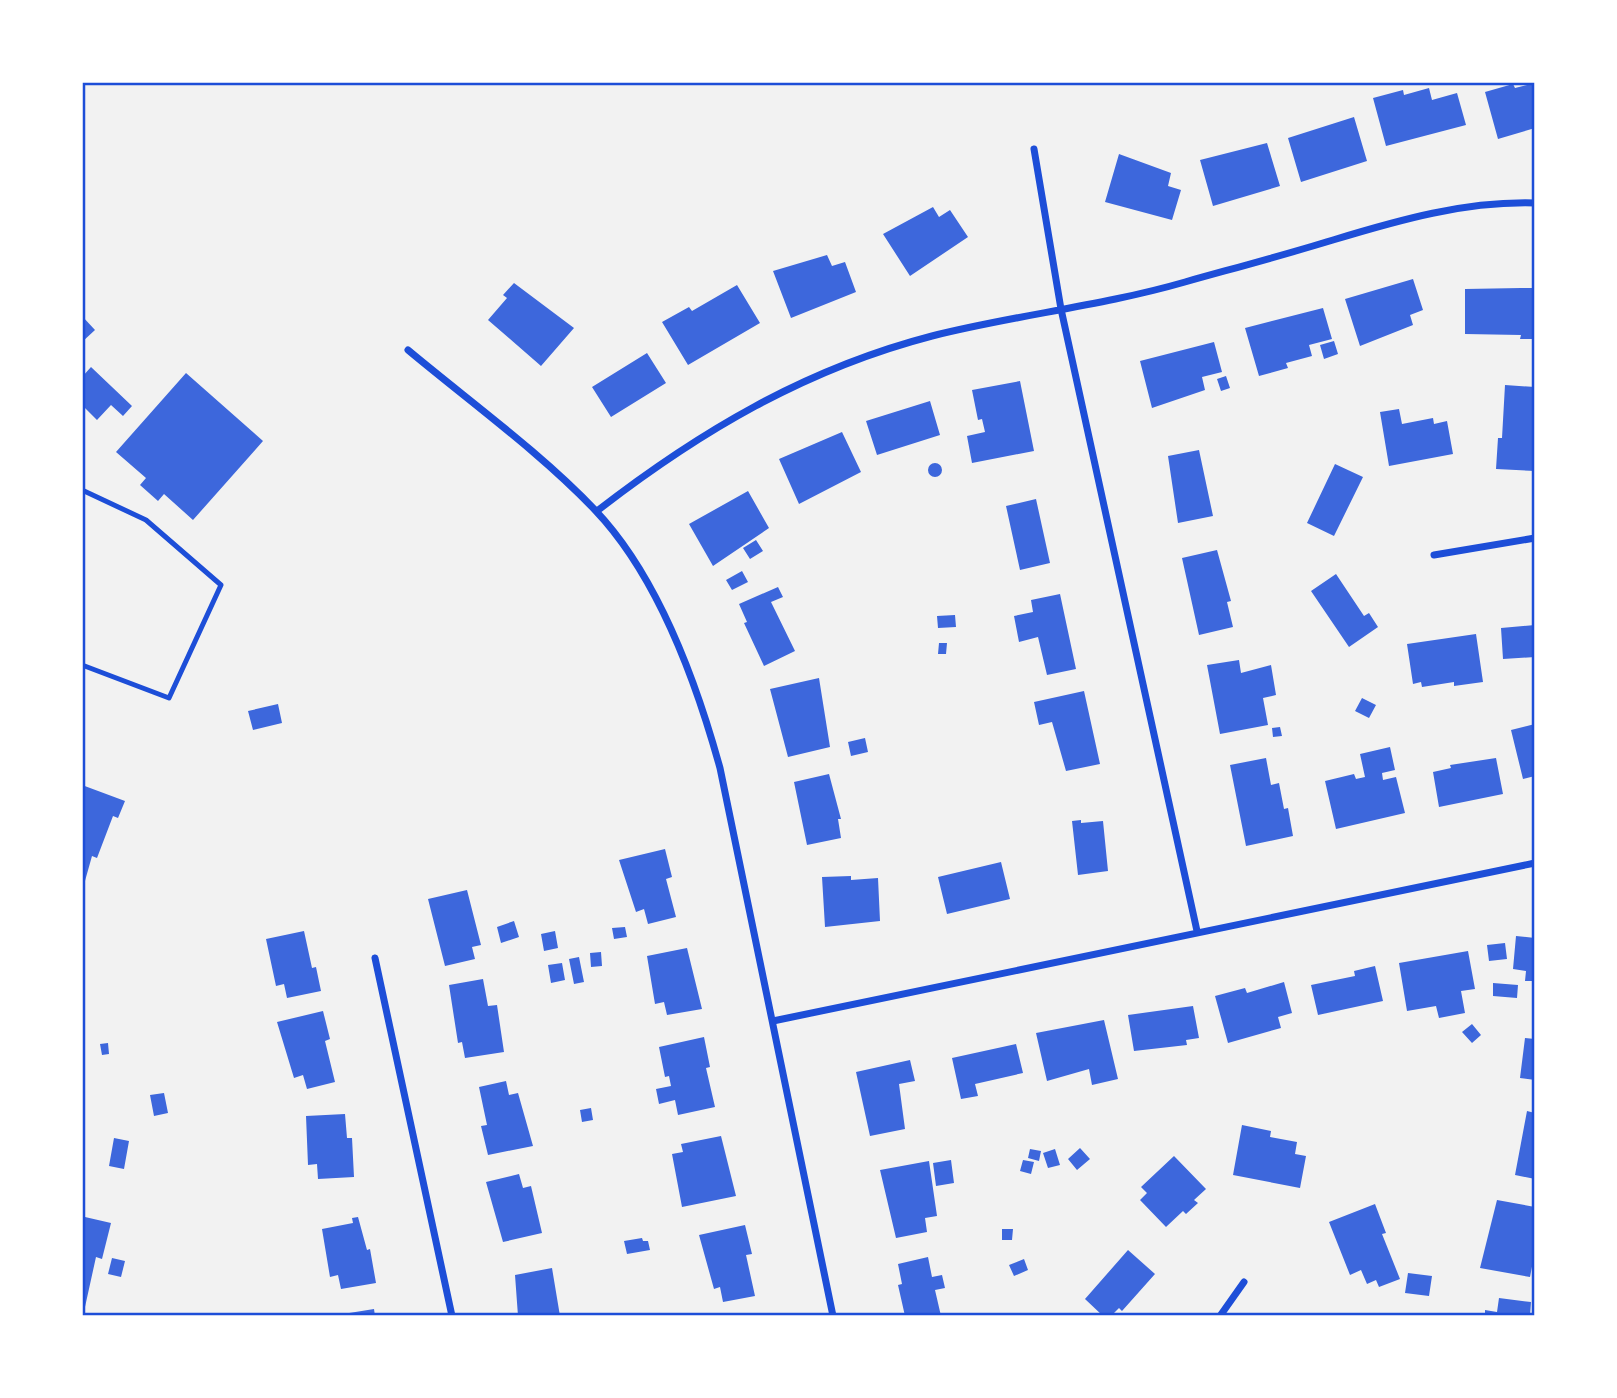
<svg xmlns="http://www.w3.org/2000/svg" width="1617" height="1398" font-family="Jost,sans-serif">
<rect width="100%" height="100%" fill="#f2f2f2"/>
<path fill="#3d67dc" d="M1535,83v45l-37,11 -13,-47 28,-8 2,4z
M1429,88l3,12 25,-7 9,32 -80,21 -13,-48 30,-8 1,5z
M1354,117l13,44 -66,21 -13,-44z
M1267,143l13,43 -67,20 -13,-46z
M1119,154l52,19 -3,13 13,4 -9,30 -67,-18z
M933,207l6,10 11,-7 18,27 -58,39 -27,-42z
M827,255l5,11 13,-4 11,30 -65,26 -18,-47z
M1413,279l10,31 -13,5 3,10 -53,21 -15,-47z
M514,283l60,45 -33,38 -53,-46 19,-22 -4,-3z
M737,285l23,38 -72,42 -26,-43 27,-15 3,4z
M1521,288h14v51h-15l1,-4 -56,-1v-45z
M1323,308l9,31 -23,6 3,11 -26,7 2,5 -29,8 -14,-48z
M82,316l13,14 -13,12z
M1334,341l4,13 -14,5 -4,-14z
M1214,342l8,30 -20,5 3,13 -53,18 -12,-47z
M647,353l19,30 -55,34 -19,-30z
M91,367l41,39 -9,10 -12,-11 -14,15 -15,-15v-28z
M186,373l77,68 -70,79 -29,-26 -6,7 -18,-16 6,-7 -30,-26z
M1226,376l4,12 -9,3 -4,-12z
M1020,381l14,70 -62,12 -5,-27 18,-4 -3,-13 -4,1 -6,-30z
M1505,385l30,2v84l-39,-2 2,-31h4z
M930,401l10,34 -63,20 -11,-34z
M1399,409l3,15 31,-6 1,6 13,-3 6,33 -64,12 -9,-54z
M842,432l19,40 -62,32 -20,-45z
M1199,450l14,66 -35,7 -10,-67z
M928 470a7 7 0 1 1 14 0a7 7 0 1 1-14 0Z
M1335,464l28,13 -29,59 -27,-13z
M748,491l21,37 -56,38 -24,-42z
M1036,499l14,64 -30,7 -14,-64z
M756,540l7,11 -13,8 -7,-11z
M1217,550l14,51 -4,1 6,25 -34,8 -17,-77z
M742,571l6,11 -16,8 -6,-10z
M1336,574l28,42 5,-3 9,14 -29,20 -38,-56z
M778,587l5,10 -12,5 24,49 -31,15 -20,-43 3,-1 -8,-18z
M1060,594l16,75 -29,6 -9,-38 -19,5 -5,-26 19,-4 -2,-12z
M955,615l1,12 -18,1 -1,-12z
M1535,625v32l-32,2 -2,-31z
M1476,634l7,48 -29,4v-4l-32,5 -1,-5 -8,2 -6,-40z
M939,643h8l-1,11h-8z
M1239,660l2,13 30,-8 5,30 -13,3 5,27 -48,9 -13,-69z
M819,678l11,69 -42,10 -18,-68z
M1084,691l16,73 -34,7 -14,-49 -13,3 -5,-23z
M1362,698l14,7 -7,13 -14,-7z
M278,704l4,19 -29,7 -5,-19z
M1535,724v52l-12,3 -12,-49z
M1280,727l2,9 -9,1 -1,-9z
M865,738l3,14 -17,4 -3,-14z
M1390,747l5,23 -13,3 1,7 13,-3 9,36 -69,16 -11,-48 29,-7 2,5 9,-2 -5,-23z
M1266,758l5,27 8,-2 5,26 4,-1 5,28 -47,10 -16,-81z
M1496,758l7,36 -64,13 -6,-35 18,-4 -1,-3z
M829,774l12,45h-3l3,19 -34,7 -13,-63z
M82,785l43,16 -7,17 -5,-2 -16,42 -5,-2 -9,32 -1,-73 3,-8 -3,-1z
M1081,820v3l22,-2 5,50 -30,4 -6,-54z
M665,849l7,28 -6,2 10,38 -28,7 -4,-15 -8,3 -17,-52z
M1001,862l9,37 -63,15 -9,-37z
M851,876v4l27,-2 2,43 -55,6 -3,-50z
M467,890l14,55 -9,2 3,12 -30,7 -17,-67z
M514,921l5,16 -18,6 -4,-16z
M625,927l2,10 -13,2 -2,-11z
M304,931l8,37 4,-1 5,24 -34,7 -3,-14 -8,2 -10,-47z
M555,931l3,17 -14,3 -3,-17z
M1516,936l19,2v43h-10l1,-10 -13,-2z
M1505,943l2,16 -18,2 -2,-16z
M687,948l15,61 -35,6 -3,-13 -9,2 -8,-48z
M1468,951l7,38 -14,2 4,22 -26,5 -3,-12 -29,5 -8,-48z
M601,952l1,14 -11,1 -1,-14z
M579,957l5,25 -10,2 -5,-25z
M562,963l3,17 -14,3 -3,-18z
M1375,966l8,35 -65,14 -7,-30 44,-9 -1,-5z
M483,979l5,27 9,-1 7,47 -39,6 -3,-16 -4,1 -9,-58z
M1284,982l8,31 -14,4 3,11 -53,15 -13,-47 30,-8 2,5z
M1493,983l25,2 -1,13 -24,-2z
M1193,1006l6,32 -13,2 1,5 -53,6 -6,-36z
M323,1011l7,28 -5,2 10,41 -28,7 -4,-14 -9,3 -17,-56z
M1104,1020l14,59 -26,6 -3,-16 -42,12 -11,-48z
M1472,1024l9,11 -9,8 -10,-11z
M704,1037l6,30 -4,1 9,39 -37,8 -3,-15 -16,4 -3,-15 15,-3 -2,-10 -4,1 -6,-30z
M1525,1038l10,1v41l-15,-2z
M108,1043l1,11 -7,1 -2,-11z
M1016,1044l7,29 -48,11 3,12 -17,3 -9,-41z
M910,1060l5,21 -16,3 6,45 -35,7 -14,-64z
M506,1081l3,14 9,-2 15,53 -45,9 -7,-29 6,-1 -8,-38z
M164,1093l4,20 -14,3 -4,-21z
M591,1108l2,12 -11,2 -2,-12z
M1527,1111l8,2v66l-20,-4z
M345,1114l2,24h5l2,39 -36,2 -1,-15 -9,1 -2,-49z
M1242,1125l29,6 -1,6 27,5 -2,12 11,2 -6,32 -67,-13z
M721,1136l15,60 -54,11 -10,-53 11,-2 -2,-8z
M114,1138l15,3 -5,28 -15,-3z
M1080,1148l10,11 -13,11 -9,-11z
M1030,1149l11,2 -2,10 -11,-3z
M1055,1149l5,16 -12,3 -5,-15z
M1174,1156l32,33 -12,11 4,3 -12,11 -3,-3 -17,16 -26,-27 7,-7 -6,-6z
M951,1160l3,23 -18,3 -3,-23z
M1023,1160l11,2 -3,12 -11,-3z
M929,1161l8,55 -12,2 2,14 -31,6 -16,-68z
M519,1174l4,14 8,-2 11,47 -39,9 -17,-60z
M1497,1200l38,7v44l-5,26 -50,-9z
M1375,1204l11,29 -4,1 18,45 -21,8 -3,-7 -9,4 -6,-14 -11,5 -21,-53z
M85,1217l26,6 -9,36 -6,-2 -11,50 -3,-78z
M358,1217l9,33 3,-1 6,34 -35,6 -3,-14 -8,2 -8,-48 31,-6 -1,-5z
M745,1225l7,29 -6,1 9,41 -32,6 -3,-15 -6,2 -15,-54z
M1002,1229h11l-1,11h-10z
M642,1238l1,3h5l2,9 -23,4 -3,-13z
M1128,1250l27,24 -33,37 -3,-3 -8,8h-8l-18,-17z
M928,1257l4,20 10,-2 3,13 -10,2 6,26h-36l-7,-31 4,-1 -4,-20z
M112,1258l13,3 -4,16 -13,-3z
M1024,1259l4,11 -14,6 -5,-11z
M552,1268l8,48h-42l-3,-41z
M1408,1273l24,3 -3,20 -24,-3z
M1499,1298l32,4 -1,14h-45v-6l12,2z
M374,1309l1,7h-32v-2z"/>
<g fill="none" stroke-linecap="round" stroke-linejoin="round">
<path stroke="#1d4ed8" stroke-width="5" d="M82,490l64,30 75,65 -52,113 -87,-33"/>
<path stroke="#1d4ed8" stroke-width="7" d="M1034,149l27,160 136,622
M408,350c61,51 133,103 187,160 63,66 101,171 125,258l113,548
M597,511c102,-79 208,-142 335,-175 83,-21 170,-30 253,-54 50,-14 99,-27 148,-42 66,-20 132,-39 202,-37
M1434,555l101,-17
M375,958l77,358
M773,1021l762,-158
M1220,1316l24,-34"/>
</g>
<rect width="1617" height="1398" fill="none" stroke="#ffffff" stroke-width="168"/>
<rect x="84" y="84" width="1449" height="1230" fill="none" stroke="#1d4ed8" stroke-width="2.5"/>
</svg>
